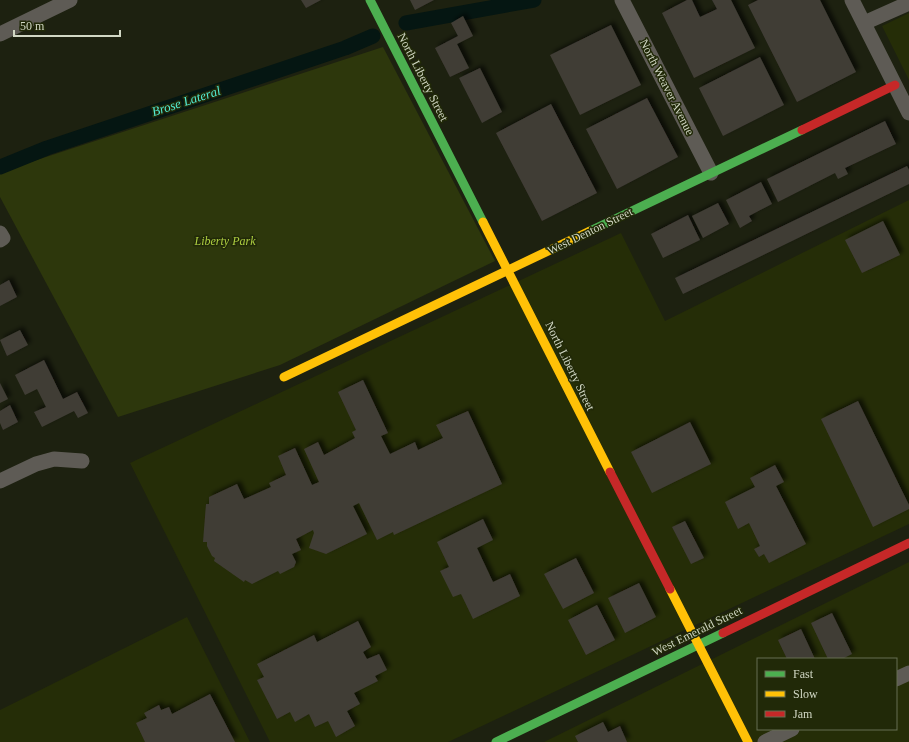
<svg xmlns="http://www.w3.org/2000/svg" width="909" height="742" font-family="'Times New Roman',serif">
<defs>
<filter id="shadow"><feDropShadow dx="3.5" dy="-3.5" stdDeviation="2" flood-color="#0009"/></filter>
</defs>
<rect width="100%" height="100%" fill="#1d2110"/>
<path fill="#252d07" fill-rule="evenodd" d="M909,13v67l-27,-54z
M909,200v324l-461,218h-178l-140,-279 491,-230 44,88z
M909,562v180h-365zM758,659h138v70h-138z
M187,617l63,125h-250v-32z"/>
<path fill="#2d370c" d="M383,47l112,214 -215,104 -162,52 -118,-220v-25z"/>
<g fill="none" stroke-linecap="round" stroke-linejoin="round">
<path stroke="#051612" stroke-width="15" d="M406,23l128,-23
M0,167l47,-19 298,-100 28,-12"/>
</g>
<path fill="#403c36" filter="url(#shadow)" d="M301,0h20l-15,8z
M410,0h24l-19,10z
M687,0h5l8,17 17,-8 -5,-9h19l24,48 -61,30 -32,-65z
M758,0h62l36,72 -59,30 -49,-97z
M463,16l10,20 -16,8 12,24 -19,9 -15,-29 23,-12 -7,-13z
M611,25l30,60 -61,30 -30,-60z
M760,57l24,48 -61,31 -24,-48z
M480,68l22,44 -20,11 -23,-45z
M647,98l31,59 -61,32 -31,-60z
M551,104l46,89 -55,28 -46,-88z
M885,121l11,23 -51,24 3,6 -10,5 -3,-6 -57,29 -11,-23z
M907,166l2,4v14l-226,110 -8,-16z
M761,182l11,22 -23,12 3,5 -12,7 -14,-28z
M718,203l11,21 -26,14 -11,-22z
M688,215l12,25 -37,18 -12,-24z
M883,221l17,34 -38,18 -17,-33z
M9,280l8,17 -17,9v-21z
M20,330l8,15 -21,11 -7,-16z
M44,360l19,39 14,-7 11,21 -10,5 -4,-7 -32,16 -8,-15 12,-5 -9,-18 -12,6 -10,-20z
M363,380l25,53 -7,3 9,18 25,-12 3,8 25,-12 -7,-13 32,-14 34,73 -108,51 -1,-3 -16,8 -18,-37 -6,3 14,28 -41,20 -17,-6 5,-15 -1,-3 -17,9 5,11 -9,4 4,8 -2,5 -14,7 -2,-3 -26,13 -7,-4 -1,2 -30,-21 1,-3 -3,-2 -5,-10v-4h-4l3,-38h3v-7l28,-13 7,15 27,-12 -2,-4 17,-8 -8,-19 17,-8 17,37 7,-3 -15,-33 14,-7 6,13 31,-17 -3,-6 4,-2 -18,-38z
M0,383l8,16 -8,4z
M858,401l51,104v4l-36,18 -52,-108z
M10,405l8,17 -15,8 -3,-7v-12z
M690,422l21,42 -59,29 -21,-41z
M775,465l9,17 -8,4 30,58 -37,19 -5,-9 -5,3 -5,-8 6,-3 -11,-23 -11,6 -13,-27 30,-15 -5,-9z
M483,519l10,21 -16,8 16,34 17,-8 10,22 -47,23 -12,-25 -8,3 -13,-26 9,-4 -12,-25z
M685,521l19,37 -13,6 -19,-37z
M576,558l18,35 -31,16 -19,-35z
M639,583l17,34 -31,16 -17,-35z
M597,605l18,35 -29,15 -18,-35z
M832,613l20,41 -10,5h-14l-17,-36z
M358,621l13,26 -8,5 4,7 12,-5 8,16 -12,6 3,5 -24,12 6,11 -13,7 8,15 -19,11 -8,-16 -13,6 -6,-13 -14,8 -5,-10 -13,7 -20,-39 7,-3 -7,-13 57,-29 3,7z
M801,629l14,30h-28l-9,-19z
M210,694l25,48h-90l-9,-19 11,-5 -3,-5 15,-8 2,5 8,-3 3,7z
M603,722l5,10 12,-6 7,16h-49l-3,-6z"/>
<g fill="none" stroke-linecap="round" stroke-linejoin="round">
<path stroke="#5e5b55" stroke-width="15" d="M622,0l89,173
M852,0l57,113
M864,23l45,-20
M0,34l70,-34
M0,233l3,5 -3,2
M0,481l36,-17 18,-5 28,2
M896,679l13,-6
M765,742l27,-13"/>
<path stroke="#4caf50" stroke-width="9" d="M370,0l113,222
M590,231l212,-101
M496,742l227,-109"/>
<path stroke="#ffc107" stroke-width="9" d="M483,222l127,250
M284,377l306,-146
M670,589l78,153"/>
<path stroke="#c62828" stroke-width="9" d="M802,130l93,-45
M610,472l60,117
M723,633l186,-90"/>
</g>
<g text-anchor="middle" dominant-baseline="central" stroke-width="3" stroke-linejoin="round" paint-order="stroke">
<g font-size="12" fill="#d1d7c4" stroke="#212908">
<text transform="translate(423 77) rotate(63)">North Liberty Street</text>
<text transform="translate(667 87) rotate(63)">North Weaver Avenue</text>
<text transform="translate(590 231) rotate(-26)">West Denton Street</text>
<text transform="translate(570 366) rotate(64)">North Liberty Street</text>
<text transform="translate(697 631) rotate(-26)">West Emerald Street</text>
</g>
<g font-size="12" font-style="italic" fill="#aece41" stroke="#212908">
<text x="225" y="241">Liberty Park</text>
</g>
<g font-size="13" font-style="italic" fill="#52edd6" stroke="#212908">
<text transform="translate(186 101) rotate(-18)">Brose Lateral</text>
</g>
</g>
<rect x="757" y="658" width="140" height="72" fill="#212908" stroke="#676f53"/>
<rect x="765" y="671" width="20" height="6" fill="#4caf50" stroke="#676f53"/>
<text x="793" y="678" font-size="12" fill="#d1d7c4">Fast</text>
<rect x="765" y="691" width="20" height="6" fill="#ffc107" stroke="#676f53"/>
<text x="793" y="698" font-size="12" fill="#d1d7c4">Slow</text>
<rect x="765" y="711" width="20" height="6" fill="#c62828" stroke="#676f53"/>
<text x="793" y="718" font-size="12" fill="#d1d7c4">Jam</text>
<path d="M14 30v6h106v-6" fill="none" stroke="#d1d7c4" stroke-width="2"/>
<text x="20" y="30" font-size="12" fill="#d1d7c4" stroke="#212908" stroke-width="3" paint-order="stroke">50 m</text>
</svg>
